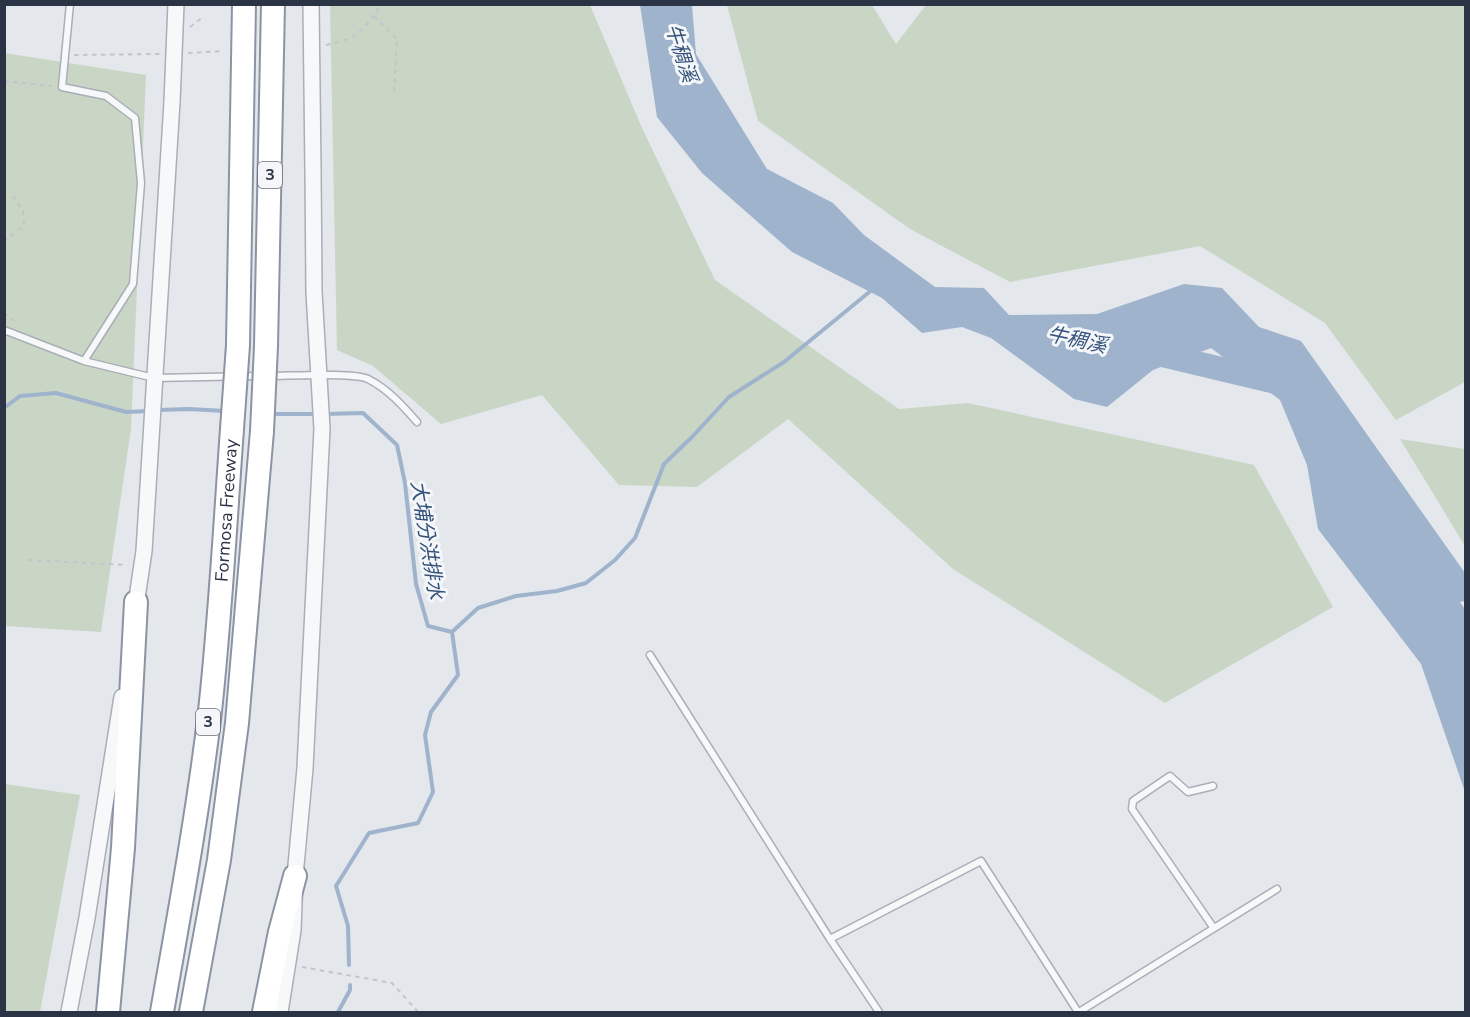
<svg xmlns="http://www.w3.org/2000/svg" width="1470" height="1017" font-family="'Nunito Sans','Noto Sans TC',sans-serif">
<rect width="100%" height="100%" fill="#e4e7ec"/>
<path fill="#c9d6c5" d="M330,5h260l52,123 73,152 184,129 69,-6 286,62 79,142 -168,96 -212,-134 -165,-150 -91,68 -78,-2 -77,-90 -101,29 -68,-58 -36,-16z
M727,5h145l24,39 30,-39h539v377l-69,38 -71,-97 -125,-77 -190,36 -100,-53 -152,-108z
M4,53l142,22 -15,354 -30,203 -96,-6z
M1400,439l65,10v97z
M5,784l75,11 -40,217h-35z"/>
<path fill="#9fb4cc" d="M640,5h52l4,49 71,115 66,34 31,32 71,52 49,1 25,27 88,-1 87,-30 38,4 37,39 42,14 164,232v28l-5,1 6,9 -1,181 -44,-128 -103,-135 -11,-64 -27,-65 -69,-52 -58,22 -46,37 -33,-8 -83,-61 -29,-11 -40,6 -40,-35 -90,-46 -90,-79 -45,-56z"/>
<g fill="none" stroke-linecap="round" stroke-linejoin="round">
<path stroke="#9fb4cc" stroke-width="4" d="M4,408l16,-12 36,-3 70,19 24,-1
M158,410l31,-1 36,2
M271,414h47
M325,414l38,-1 34,32 8,38 11,101 12,42 24,6 26,-24 38,-12 41,-5 29,-8 29,-23 20,-22 29,-74 28,-27 37,-40 55,-35 89,-73
M349,965l-1,-39 -12,-40 33,-53 49,-10 15,-31 -8,-57 6,-23 27,-37 -6,-43
M338,1012l12,-22v-5"/>
<path stroke="#9fb4cc" stroke-width="24" d="M1150,352l130,31"/>
<defs>
<path id="service" d="M70,4l-8,83 44,9 29,22 6,65 -8,101 -49,77
M4,330l80,31 70,17 106,-2
M270,376c19,0 84,-4 98,3 20,10 35,27 49,43
M650,655l180,284 49,73
M1213,927l-81,-118 1,-8 37,-25 18,16 25,-6
M830,939l151,-78 97,151
M1079,1012l198,-123"/>
<path id="tertiary" d="M135,611l9,-60 28,-449
M69,1012l18,-94 35,-221
M280,1012l13,-82 2,-54 10,-108 17,-339 -8,-137 -1,-122"/>
<g id="motorway">
<path d="M238,345l6,-341"/>
<path d="M266,346l7,-342"/>
<path d="M108,1012l15,-164 13,-246"/>
<path id="s1" d="M162,1012c17,-97 35,-194 47,-292 11,-96 16,-194 23,-291"/>
<path d="M191,1012l28,-152 18,-137 25,-292"/>
<path d="M264,1012l16,-80 15,-56"/>
</g>
</defs>
<use href="#service" stroke="#a9aeb7" stroke-width="9"/>
<use href="#tertiary" stroke="#a9aeb7" stroke-width="18"/>
<use href="#motorway" stroke="#8b94a3" stroke-width="26"/>
<path stroke="#c2c5cb" stroke-width="2" stroke-dasharray="4.5 4.5" stroke-linecap="butt" d="M374,16l23,23 -3,55
M190,27l13,-10
M326,45c31,-6 38,-14 55,-41
M188,53l36,-2
M74,55l87,-1
M4,81l48,5
M4,242l20,-17 -1,-14 -13,-20
M4,313l15,11
M28,560l99,5
M302,967l90,16 26,29"/>
<use href="#service" stroke="#f7f8fa" stroke-width="6"/>
<use href="#tertiary" stroke="#f7f8fa" stroke-width="15"/>
<use href="#motorway" stroke="#fff" stroke-width="22"/>
<defs>
<path id="tertiary-bridge" d="M311,4l2,166
M172,102l4,-98"/>
<path id="motorway-bridge" d="M232,429l6,-84
M262,431l4,-85"/>
</defs>
<use href="#tertiary-bridge" stroke="#a9aeb7" stroke-width="18" stroke-linecap="butt"/>
<use href="#motorway-bridge" stroke="#8b94a3" stroke-width="26" stroke-linecap="butt"/>
<use href="#tertiary-bridge" stroke="#f7f8fa" stroke-width="15"/>
<use href="#motorway-bridge" stroke="#fff" stroke-width="22"/>
</g>
<g text-anchor="middle" dominant-baseline="central" stroke-width="6" stroke-linejoin="round" paint-order="stroke">
<g fill="#f4f6f9" stroke="#676e7b" stroke-width="1.5">
<rect x="258" y="162" width="24" height="26" rx="4.5"/>
<rect x="196" y="709" width="24" height="26" rx="4.5"/>
</g>
<g font-size="16" font-weight="bold" fill="#2b3445">
<text x="270" y="175">3</text>
<text x="208" y="722">3</text>
</g>
<g font-size="18" fill="#2b3445" stroke="#f4f6f9">
<text stroke="none"><textPath href="#s1" startOffset="506">Formosa Freeway</textPath></text>
</g>
<g font-size="20" font-style="italic" fill="#34527a" stroke="#f4f6f9">
<text transform="translate(681 53) rotate(72)">牛稠溪</text>
<text transform="translate(1077 340) rotate(12)">牛稠溪</text>
<text transform="translate(427 540) rotate(81)">大埔分洪排水</text>
</g>
</g>
<rect width="1470" height="1017" fill="none" stroke="#2b3445" stroke-width="12"/>
</svg>
